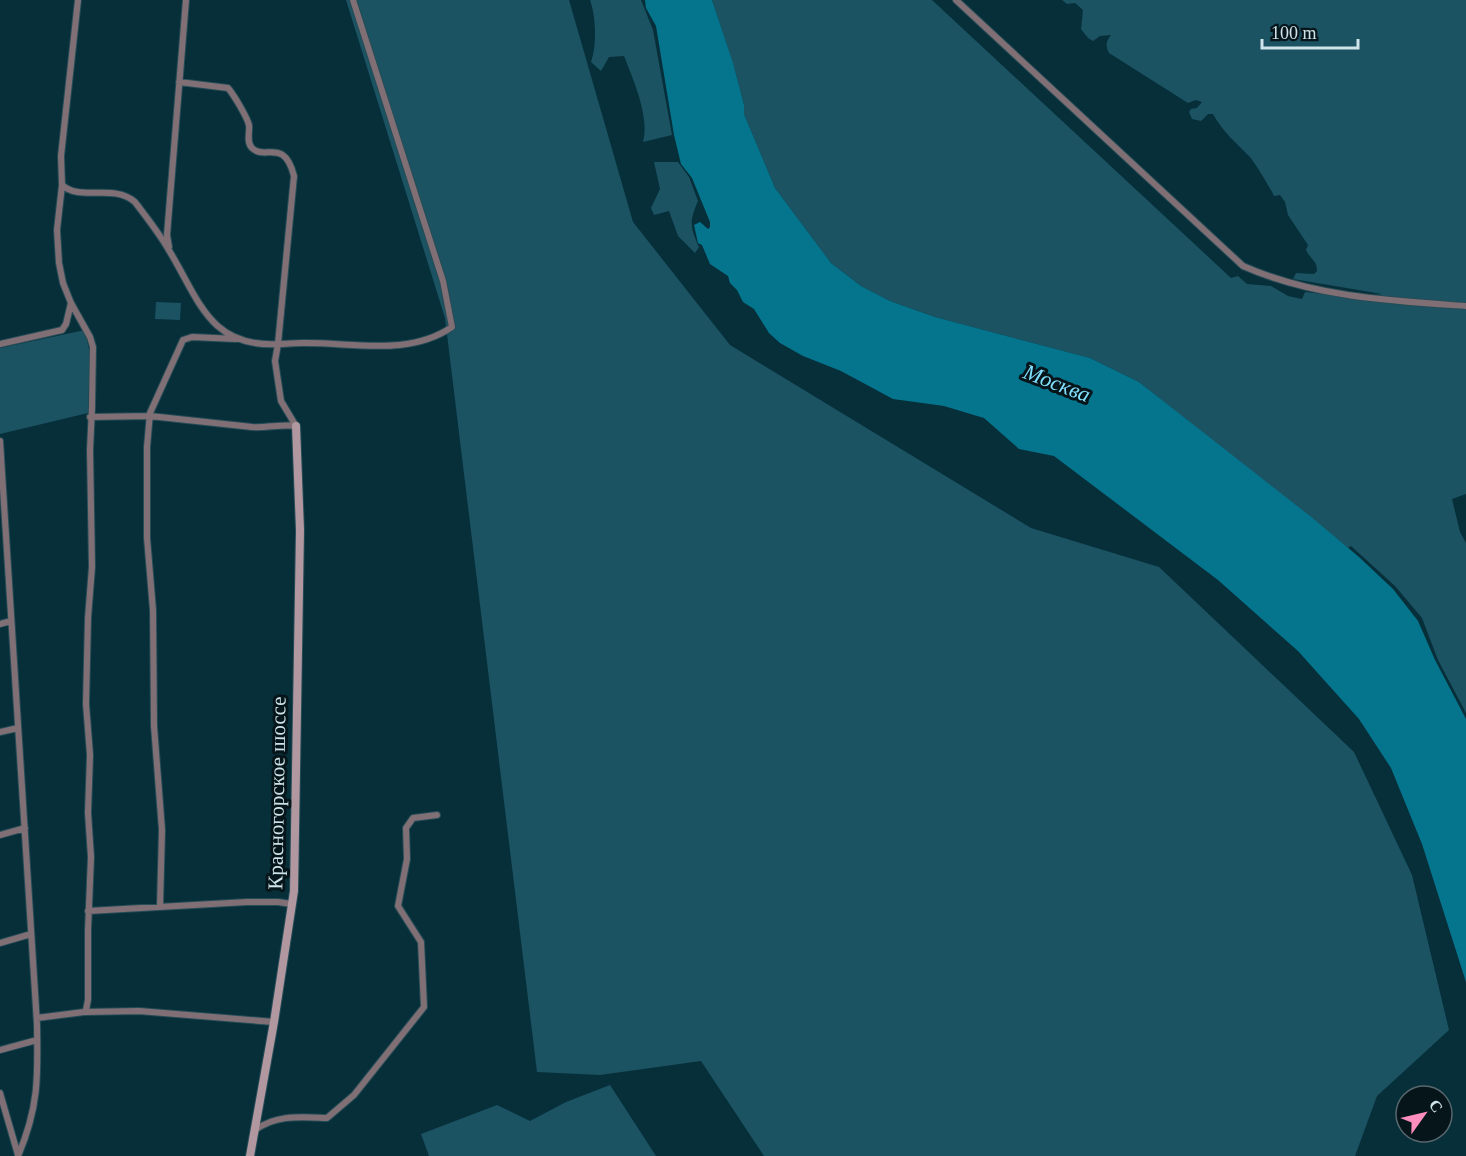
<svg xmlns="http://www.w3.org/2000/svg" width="1466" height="1156" font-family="'Times New Roman',serif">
<rect width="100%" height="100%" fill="#062f3a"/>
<path fill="#1b5363" d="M346,0h223l64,222 97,123 301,183 128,39 195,185 58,123 37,155 -72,66 -22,60h-591l-63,-95 -101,14 -63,-3 -92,-754z
M590,0h51l12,30 19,105 -29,7c7,-25 -10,-63 -19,-86l-15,1 -8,14 -10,-9c6,-17 5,-45 -1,-62z
M712,0h220l299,278 7,-2 9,8 24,2 17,10 14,3 3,-7 47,5 30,-3 -89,-15 3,-6 18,1 3,-3c0,-11 -7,-12 -11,-21l2,-5 -20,-30 -3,-13 -5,-7 -6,1c-3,-7 -20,-35 -25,-40 -14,-14 -26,-24 -36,-42h-5l-7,7 -9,-2 -3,-7 2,-3 6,-1 5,-6 -6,-2 -8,3 -79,-50c-4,-9 -3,-11 2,-18l-11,1 -7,5 -5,-3 -7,-9 2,-19 -8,-7 -8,1 -5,-4h404v494l-14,5 8,33 6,11v170l-28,-53 -16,-42 -27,-32 -44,-40 -3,2 -209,-166 -49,-24 -155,-41 -45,-16 -29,-15 -30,-23 -56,-75 -31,-74v-9l-11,-41z
M654,162h24l11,15 9,24c-9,21 -8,26 1,46l-4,6 -17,-17 -9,-25 -15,4 -3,-7 9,-19z
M156,302l25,1 -1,17 -25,-1z
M85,330l5,24 -2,59 -88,21v-86z
M610,1085l46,71h-227l-8,-22 76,-29 33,16 36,-19z"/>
<path fill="#05758e" d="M645,0h67l21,63 11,42v9l31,74 56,75 30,23 29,15 45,16 155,41 49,24 171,134 49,41 34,32 25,32 17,39 31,59v263l-44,-138 -31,-76 -32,-49 -61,-68 -80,-71 -164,-124 -35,-7 -35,-31 -40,-12 -51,-7 -52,-28 -38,-15 -23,-13 -11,-10 -15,-24 -11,-7 -6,-12 -7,-7 -2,-7 -18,-12 -8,-19 -4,-2 -4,-18 6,-3 8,7 2,-2v-5l-18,-44 -11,-14 -7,-29 -18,-109 -10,-18z"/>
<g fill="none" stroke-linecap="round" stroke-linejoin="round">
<defs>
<path id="street" d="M78,0l-17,156 1,29c19,17 51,-2 73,17 12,16 25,32 35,50 29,48 40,96 108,92l16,-168c-10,-39 -29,-15 -42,-28 -6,-6 -2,-16 -3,-23 -2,-8 -15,-30 -21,-37l-49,-6
M956,0l287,266c70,31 148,35 223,40
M169,247l-2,-12 19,-235
M0,344l62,-14 4,-6 5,-21
M90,417l60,-1 102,11c15,1 30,-3 44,-1
M296,426l-15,-25 -6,-40 3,-17c8,0 16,-1 24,-1 50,-1 106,14 150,-16l-9,-46 -90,-281
M0,441l37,583c1,52 2,83 -19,132
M0,624l11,-3
M0,732l18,-4
M0,835l25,-7
M160,906l2,-76 -8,-104 -1,-116 -6,-72v-91l3,-34 33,-73 9,-3 44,2
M88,911l159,-9h31l14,2
M0,943l31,-9
M84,1012l55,-1 135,11
M37,1018l47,-6 2,-2 2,-10v-70l3,-73 -3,-44 2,-58 -4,-51 2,-86 4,-51 -2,-117 2,-43 1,-60 -3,-10 -19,-34 -8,-20 -4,-20 -2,-33 5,-45
M0,1050l37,-10
M0,1093l18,62
M254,1131c21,-17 48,-14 73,-13l27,-23 70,-88 -3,-65 -23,-36 9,-47 -1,-31 7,-10 24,-3"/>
<path id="secondary" d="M250,1156l24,-134 20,-131 6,-361 -4,-104"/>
</defs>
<use href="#street" stroke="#264c56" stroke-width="8"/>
<use href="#secondary" stroke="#264c56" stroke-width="10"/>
<use href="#street" stroke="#807075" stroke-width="6"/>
<use href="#secondary" stroke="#b197a0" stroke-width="8"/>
</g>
<g text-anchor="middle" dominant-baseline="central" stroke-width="6" stroke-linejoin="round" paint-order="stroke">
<g font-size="21" fill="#cee3ea" stroke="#06151a">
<text transform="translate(277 793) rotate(-89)">Красногорское шоссе</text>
</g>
<g font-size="22" font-style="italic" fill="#80dffc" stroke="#06151a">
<text transform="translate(1057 383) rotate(21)">Москва</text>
</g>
</g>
<g transform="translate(1424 1114) rotate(56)"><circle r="28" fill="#06151a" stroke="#56676d" stroke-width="1.5"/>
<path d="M0-4.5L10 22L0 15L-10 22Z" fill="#fe8ebb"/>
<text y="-9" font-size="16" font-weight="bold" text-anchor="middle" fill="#cee3ea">С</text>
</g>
<path d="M1262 39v9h96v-9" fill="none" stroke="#cee3ea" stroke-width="3"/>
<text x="1271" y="39" font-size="18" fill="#cee3ea" stroke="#06151a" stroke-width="4.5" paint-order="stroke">100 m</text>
</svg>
